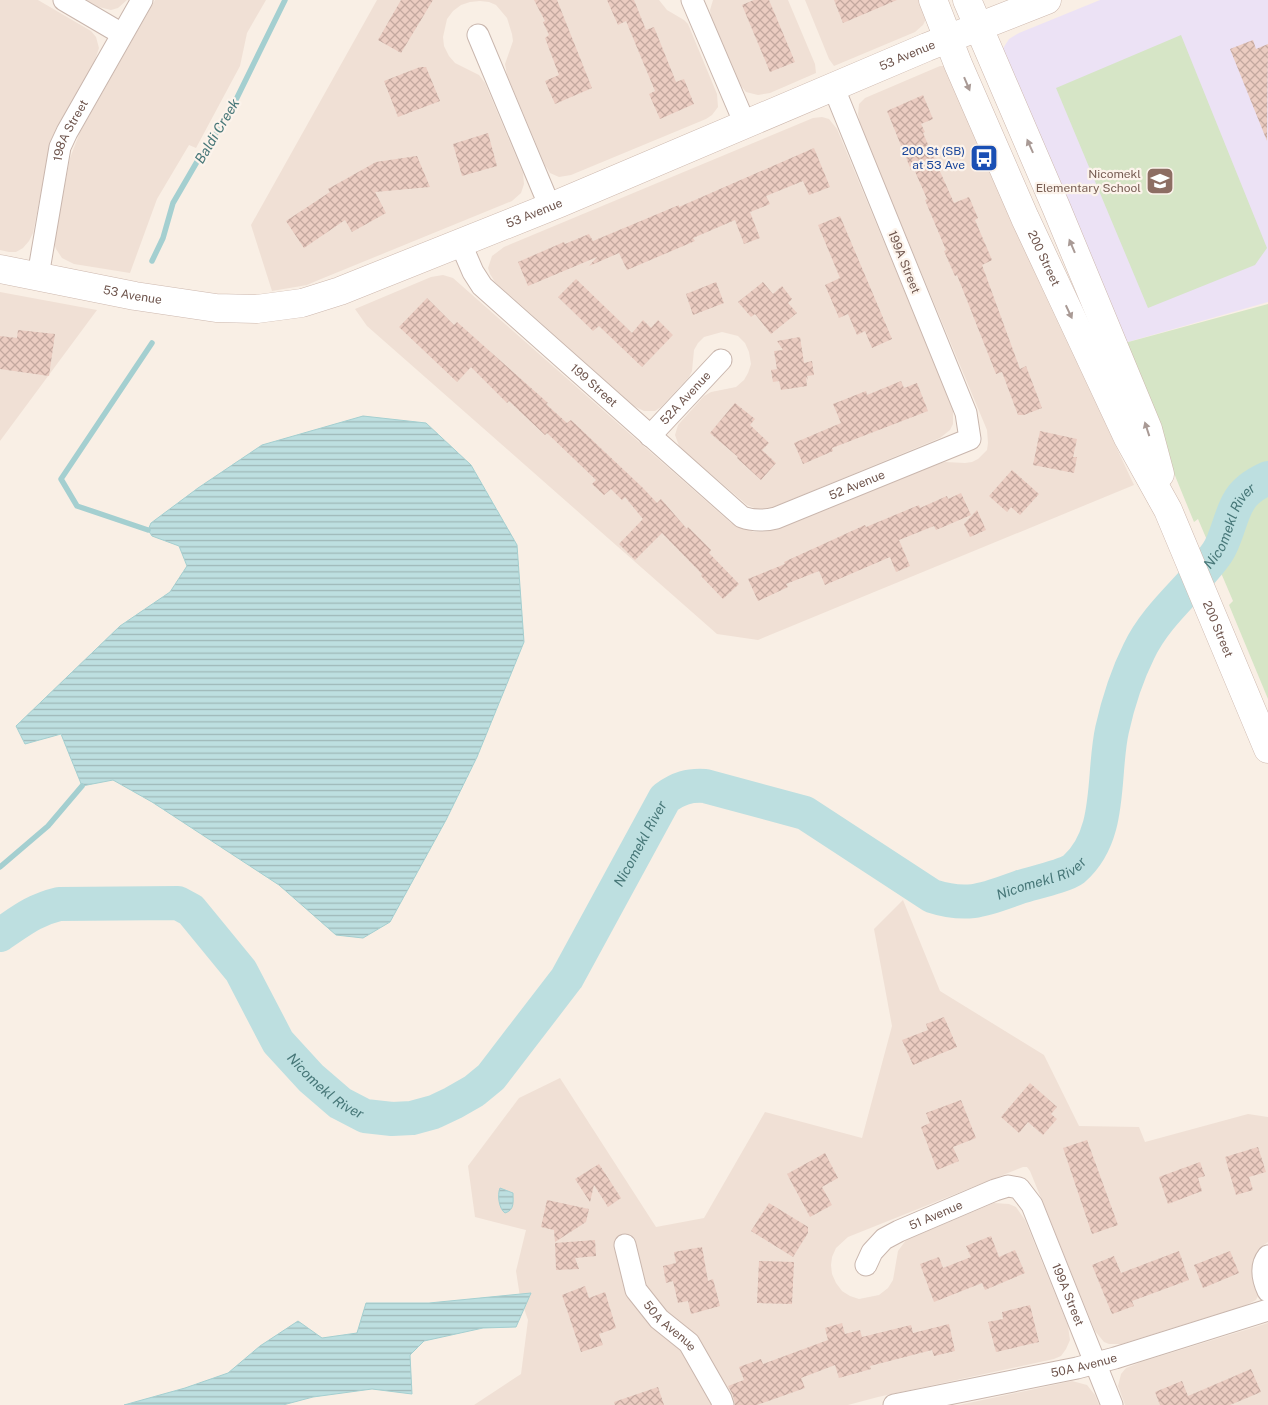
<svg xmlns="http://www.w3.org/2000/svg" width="1268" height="1405" font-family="'Public Sans',sans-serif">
<defs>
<pattern id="water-rules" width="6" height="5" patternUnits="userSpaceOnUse" patternTransform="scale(1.25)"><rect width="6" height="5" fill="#bddfe0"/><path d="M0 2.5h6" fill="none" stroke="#9eb8b8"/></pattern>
<pattern id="building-cross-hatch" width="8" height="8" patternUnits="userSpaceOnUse" patternTransform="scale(1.25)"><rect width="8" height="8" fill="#ebccc1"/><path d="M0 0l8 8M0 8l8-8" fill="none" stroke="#c3a89f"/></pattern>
</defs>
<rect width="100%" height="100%" fill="#f9efe5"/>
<path fill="#f0e0d5" d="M0,0h38l53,31 5,6 3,11 -4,12 -44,81 -18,92 -4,8 -6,7 -7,4h-7l-9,-2z
M86,0h41l-9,8 -7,2 -12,-3z
M155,0h111l-19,33 -7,33 -44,82 -7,-3 -32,54 -27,74 -56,-9 -12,-6 -6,-9 -2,-6 16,-85 10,-26z
M377,0h282l8,10 17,10 4,4 29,70 1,13 -6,8 -6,4 -135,56 -12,2 -9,-4 -5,-8 -38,-90 -2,-11 8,-23 -1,-7 -5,-16 -11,-13 -7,-3 -9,-1 -10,1 -9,3 -8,6 -6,8 -4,18 1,9 5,10 6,7 24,12 6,8 38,90 1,11 -3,9 -9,8 -191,78 -14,6 -35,6 -21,-66z
M713,0h75l27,64 1,9 -46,20 -12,2 -12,-3 -9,-11 -26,-65 -1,-6z
M805,0h116l4,17v4l-2,4 -8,7 -81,34 -5,-7z
M940,66h5l98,225 91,194 -376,155 -41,-6 -350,-308 -12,-17 76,-32 12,-2 10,3 278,245 23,9 15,-1 9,-3 156,-63 11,-3 20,1 7,-1 6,-3 9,-9 1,-7 -1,-13 -126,-302 -3,-14 1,-10 6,-6z
M822,117l7,2 8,10 114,275 2,6v14l-3,6 -10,8 -169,70 -12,2 -12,-5 -62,-53 -6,-6 -4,-11 3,-10 26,-29 7,-4 25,-5 8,-7 4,-7 3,-9 -2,-12 -4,-9 -7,-7 -16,-4 -18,5 -6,6 -4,7 -2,21 -3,6 -28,30 -6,4h-11l-10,-5 -139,-124 -5,-8 -2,-6 4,-12 12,-9 309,-129z
M0,292l97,18 -97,131z
M903,900l37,91 104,64 35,71 60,1 6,15 103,-28 20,3v125l-7,5 -7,13 5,34 -3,6 -12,6 -123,38h-12l-5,-2 -9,-11 -65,-160 -3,-4h-4l-175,70 -12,11 -4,9 -1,8 1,9 4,9 6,8 8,5 9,3 20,-4 9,-7 5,-8 5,-29 8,-11 88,-37 15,1 7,3 9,13 43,106 2,14 -4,9 -5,7 -7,3 -176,38 -30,8h-374l47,-31 7,-54 -8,-23 -4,-26 10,-41 -51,-13 -7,-51 51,-68 41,-20 96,149 48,-9 61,-106 97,26 30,-112 -18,-97z
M1268,1323v82h-143l-7,-19 3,-12 5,-6 15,-6z
M1072,1381l15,4 8,10 4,10h-140z"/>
<path fill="#ece2f5" d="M1100,0h168v302l-147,42 -119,-294 7,-11 10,-6z"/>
<path fill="#d6e5c6" d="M1181,35l86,213 -12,17 -107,43 -92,-220z
M1268,304v395l-39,-94 4,-4 -35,-82 -4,3 -73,-178z"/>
<path fill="url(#water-rules)" stroke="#a4cfd0" d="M363,416l63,7 45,42 46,80 7,97 -47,115 -31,63 -56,102 -27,16 -27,-3 -57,-50 -127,-83 -39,-22 -31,6 -21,-52 -36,10 -9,-18 104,-100 50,-34 17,-26 -8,-20 -27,-10 -4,-6 3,-7 47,-35 64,-43z
M500,1188l13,5c0,8 2,17 -8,20 -6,-4 -8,-18 -5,-25z
M531,1293l-15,34 -33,1 -59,13 -14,14 2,39 -40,-5 -59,8 -30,8h-159l61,-17 43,-15 32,-27 38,-25 24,17 35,-5 9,-30h63z"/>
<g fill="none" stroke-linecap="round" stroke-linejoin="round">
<path stroke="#a4cfd0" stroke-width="5.5" d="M152,261l11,-23 10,-35 25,-43 31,-46 56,-114
M148,530l-71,-24 -16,-27 91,-136
M0,867l48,-41 34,-40"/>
<path stroke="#bddfe0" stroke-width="34" id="s1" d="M0,935c21,-14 34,-25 59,-31l119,-1 13,7 50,61 37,71 33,36 29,25 25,13 27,3 20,-1 22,-6 19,-9 21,-12 17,-14 76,-99 98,-180c14,-10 24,-13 40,-12l100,27 127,83c37,12 54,3 88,-9 12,-4 45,-11 54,-18 39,-34 28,-94 38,-139 6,-27 15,-55 27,-79 18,-38 54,-64 78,-98 10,-14 13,-38 22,-52 6,-11 18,-18 29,-23"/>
</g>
<path fill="url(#building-cross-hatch)" d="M401,0h32l-32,53 -23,-13z
M534,0h23l35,88 -37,16 -10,-23 14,-6 -14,-37 4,-3 -6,-13 2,-1z
M607,0h27l12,30 8,-3 22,55 8,-3 10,25 -34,15 -11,-25 6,-3 -29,-70 -8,4z
M754,0h15l26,62 -25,10 -28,-67z
M834,0h63l-54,23z
M1253,40l3,9 12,-5 -1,97 -37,-92z
M420,67h6l14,34 -42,16 -14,-36z
M923,95l10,24 -12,5 4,8 -2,1 31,70 15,-6 9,21 -3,2 17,40 -10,5 38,104 6,-3 16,42 -18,7h-6l-16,-43 -6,2 -39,-99 -2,1 -11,-25 2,-1 -21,-50 2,-1 -13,-30 -3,1 -24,-59z
M488,133l9,33 -35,10 -9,-32z
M814,148l16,39 -21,8 -6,-14 -37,15 4,8 -20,8 10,26 -16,6 -9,-24 -42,18 2,3 -68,29 -8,-17 -30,13 8,-9 -69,29 -10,-24 46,-20 1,2 24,-10 4,7 86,-36v2z
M417,156l13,31 -55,5 11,21 -34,19 -7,-12 -41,28 -18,-27 44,-29 -2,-3 48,-27z
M840,216l52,123 -20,9 -7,-17 -8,4 -9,-21 -9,4 -14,-33 15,-7 -22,-53z
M576,279l56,54 11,-13 8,8 7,-8 15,15 -31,32 -43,-41 -6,5 -35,-34z
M716,282l8,21 -31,12 -7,-21z
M763,282l10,12 9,-8 10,13 -4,4 9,10 -26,21 -16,-20 -4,3 -13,-15z
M427,298l27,27 3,-3 91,81 -2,1 21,19 4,-3 72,68 14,15 4,-4 26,30 1,-2 23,23 -2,3 30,31 -16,15 -22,-23 1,-2 -40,-41 -27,27 -16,-16 24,-25 -18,-22 -3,3 -11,-11 -7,6 -12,-11 4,-4 -49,-47 -2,2 -36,-34 -2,2 -36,-36 -14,15 -58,-55z
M18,330l37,4 -6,42 -49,-7v-33l17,2z
M800,337l4,26 8,-2 2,14 -7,1 1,4 -2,-3 1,9 -26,4 -2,-9 -6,1 -2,-12 6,-1 -3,-18 9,-1 -6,-9z
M901,381l3,7 13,-5 11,28 -96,37 1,3 -30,13 -9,-21 47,-20 -8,-19 33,-13 1,4z
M735,403l20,16 -5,6 19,18 -7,7 14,13 -15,17 -24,-22 1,-1 -28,-24z
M1040,431l37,8 -4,18h4l-3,16 -41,-8z
M1012,470l27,24 -19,21 -9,-8 -4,5 -18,-16z
M961,493l10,22 -35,15 -2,-4 -35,14 11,26 -14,6 -6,-15 -65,28 -6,-14 -33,13 2,3 -30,14 -10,-22 37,-15 -1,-2 81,-37 1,2 53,-22 1,3 27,-12 1,3z
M977,510l9,20 -16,7 -6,-13z
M944,1017l13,30 -44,18 -11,-25 26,-10 -2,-6z
M1030,1083l27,24 -6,7 6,5 -14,16 -15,-13 -9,11 -18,-16z
M961,1100l15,38 -23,9 6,14 -22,9 -16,-43 9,-4 -4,-10z
M1087,1140l31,85 -26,9 -29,-86z
M1258,1147l8,25 -17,5 4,13 -17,5 -11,-38z
M825,1153l13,25 -16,9 10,18 -22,12 -23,-43z
M1200,1162l5,14 -7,2 4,13 -34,13 -9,-27z
M599,1164l22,34 -13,9 -14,-22 -4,17 -15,-23z
M547,1200l42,9 -3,13 -31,20 -1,-12 -13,-3z
M769,1203l39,24v6l-15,24 -42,-26z
M991,1236l8,21 16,-7 10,23 -40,17 -3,-7 -48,19 -14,-38 19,-7 4,11 28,-11 -5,-11z
M595,1240l1,16 -21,2 4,11 -23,1 -1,-27z
M702,1247l6,34 5,-2 7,27 -29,8 -3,-13 -10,2 -5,-22 -7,2 -3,-17 13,-3 -2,-11z
M1179,1251l10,29 -57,21 2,5 -22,8 -20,-49 22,-9 7,17z
M1230,1251l9,22 -36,15 -9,-23z
M759,1261l35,1 -2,42 -35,-1z
M585,1286l4,12 16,-6 11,36 -17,6 4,11 -22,7 -19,-57z
M1030,1305l9,37 -43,10 -8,-30 15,-3 -1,-7z
M842,1323l3,11 15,-4 2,7 49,-12 2,8 36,-9 6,27 -21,5 -2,-6 -62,16 1,3 -32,9 -4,-13 -34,13 4,10 -48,17h-22l-2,-10 -5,-9 16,-6 -5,-13 22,-8 2,5 65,-24 -3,-12z
M1251,1369l10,23 -31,13h-70l-5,-13 27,-11 6,15z
M658,1387l6,18h-49l-1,-3z"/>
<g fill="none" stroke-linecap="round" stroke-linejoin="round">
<defs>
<g id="street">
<path d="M64,0l58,34"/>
<path d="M692,0l53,124"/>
<path d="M478,35l72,172"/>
<path id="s2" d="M460,242l13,30 9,14 260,231c11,4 22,4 34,1l194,-79 -4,-26 -133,-327"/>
<path id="s3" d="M38,276l22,-129 7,-15 75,-132"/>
<path id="s4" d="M650,436l71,-76"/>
<path id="s5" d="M625,1245l11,45 23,29 30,24 32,56 2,6"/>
<path d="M1268,1256c-8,10 -5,24 0,35"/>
<path id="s6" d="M866,1265l6,-13 12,-13 15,-8 96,-41 13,-4 11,2 13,17 80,200"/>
<path id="s7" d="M894,1405l183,-37 38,-10 153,-48"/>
</g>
<g id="secondary">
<path id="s8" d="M933,0l25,64 67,154 103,220 40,72 100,239"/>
<path d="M967,0l89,207 92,222 12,45"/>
<path id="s9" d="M0,269l135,27 81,12 41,1 45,-6 38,-12 220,-88 367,-156 120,-47"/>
</g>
</defs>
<use href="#street" stroke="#c9b6ad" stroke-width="23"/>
<use href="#secondary" stroke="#cdb8ae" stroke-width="29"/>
<use href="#street" stroke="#fff" stroke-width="21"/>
<use href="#secondary" stroke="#fff" stroke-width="28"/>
</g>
<defs><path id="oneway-solid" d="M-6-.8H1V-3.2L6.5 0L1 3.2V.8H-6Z" transform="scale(1.25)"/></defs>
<g fill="#a99a95">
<use href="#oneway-solid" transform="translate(967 84) rotate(67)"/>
<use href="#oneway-solid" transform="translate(1030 146) rotate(-114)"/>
<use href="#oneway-solid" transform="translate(1072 246) rotate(-113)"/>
<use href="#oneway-solid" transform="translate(1069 312) rotate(65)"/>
<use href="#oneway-solid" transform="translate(1147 429) rotate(-108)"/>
</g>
<defs>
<symbol id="bus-square" viewBox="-11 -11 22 22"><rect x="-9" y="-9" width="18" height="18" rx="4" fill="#1a4fb4" stroke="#fcf3eb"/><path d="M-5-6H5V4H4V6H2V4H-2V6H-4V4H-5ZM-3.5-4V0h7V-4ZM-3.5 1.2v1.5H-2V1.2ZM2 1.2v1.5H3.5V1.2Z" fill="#fff"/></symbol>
<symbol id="school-square" viewBox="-11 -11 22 22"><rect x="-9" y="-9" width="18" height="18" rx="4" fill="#8d6e63" stroke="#fcf3eb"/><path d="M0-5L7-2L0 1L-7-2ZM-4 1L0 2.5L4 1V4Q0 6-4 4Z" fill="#fff"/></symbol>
</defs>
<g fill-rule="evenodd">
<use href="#bus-square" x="968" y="142" width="32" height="32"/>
<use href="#school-square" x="1144" y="165" width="32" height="32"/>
</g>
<g text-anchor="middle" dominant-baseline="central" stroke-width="4.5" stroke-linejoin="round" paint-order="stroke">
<g font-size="12" fill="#6f564e" stroke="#fcf3eb">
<text stroke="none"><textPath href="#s9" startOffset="960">53 Avenue</textPath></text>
<text stroke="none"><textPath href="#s3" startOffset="150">198A Street</textPath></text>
<text stroke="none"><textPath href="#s9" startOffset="555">53 Avenue</textPath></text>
<text stroke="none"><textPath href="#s8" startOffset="281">200 Street</textPath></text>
<text transform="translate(904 262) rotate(68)">199A Street</text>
<text stroke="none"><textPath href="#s9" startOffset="135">53 Avenue</textPath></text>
<text stroke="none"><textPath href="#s2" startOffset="199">199 Street</textPath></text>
<text stroke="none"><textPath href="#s4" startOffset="52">52A Avenue</textPath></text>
<text stroke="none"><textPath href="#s2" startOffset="519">52 Avenue</textPath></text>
<text stroke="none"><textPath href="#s8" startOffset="691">200 Street</textPath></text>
<text stroke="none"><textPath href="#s6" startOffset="89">51 Avenue</textPath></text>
<text stroke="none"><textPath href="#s6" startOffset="296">199A Street</textPath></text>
<text stroke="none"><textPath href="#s5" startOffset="96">50A Avenue</textPath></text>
<text stroke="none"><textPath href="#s7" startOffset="194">50A Avenue</textPath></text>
</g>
<g font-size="12" fill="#164399" stroke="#fcf3eb" text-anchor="end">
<text x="965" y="151">200 St (SB)<tspan x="965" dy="14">at 53 Ave</tspan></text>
</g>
<g font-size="12" fill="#785e54" stroke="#fcf3eb" text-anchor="end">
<text x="1141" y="174">Nicomekl<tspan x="1141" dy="14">Elementary School</tspan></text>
</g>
<g font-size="14" font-style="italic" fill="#477778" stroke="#fcf3eb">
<text transform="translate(217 131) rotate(-59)">Baldi Creek</text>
<text stroke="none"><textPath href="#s1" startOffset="1775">Nicomekl River</textPath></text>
<text stroke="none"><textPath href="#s1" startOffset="890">Nicomekl River</textPath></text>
<text stroke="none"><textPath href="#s1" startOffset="1354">Nicomekl River</textPath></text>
<text stroke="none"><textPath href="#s1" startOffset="425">Nicomekl River</textPath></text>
</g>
</g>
</svg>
